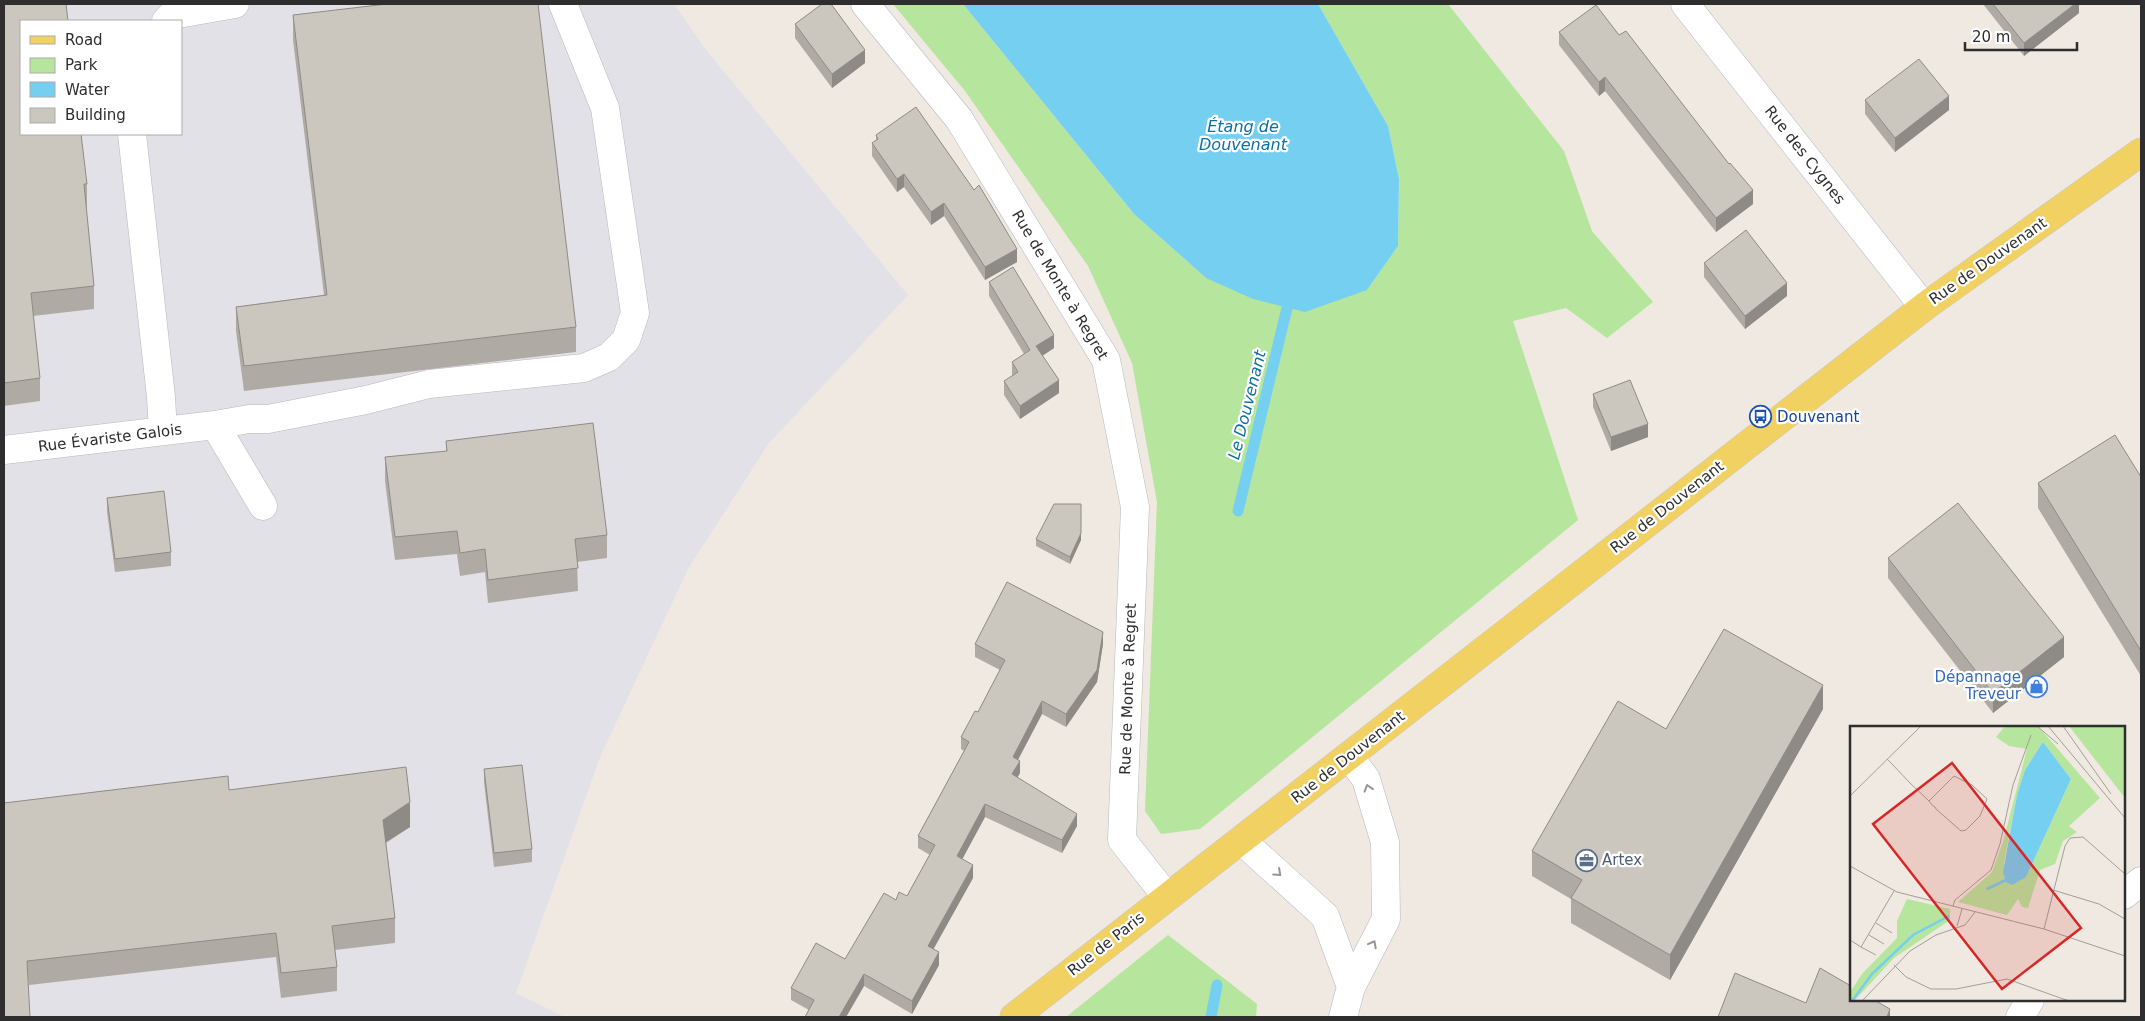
<svg xmlns="http://www.w3.org/2000/svg" width="2145" height="1021" font-family="'DejaVu Sans',sans-serif">
<rect width="100%" height="100%" fill="#efe9e1"/>
<path fill="#e3e1e8" fill-rule="evenodd" d="M4,4h670l32,46 202,245 -139,148 -81,126 -88,188 -84,236 49,24h-561zM21,21h160v113h-160z"/>
<path fill="#b6e59e" d="M893,4h70l171,210 72,64 161,12 31,-44 1,-67 -11,-53 -70,-122h130l116,147 28,80 61,71 -46,36 -41,-30 -53,13 65,199 -378,309 -39,5 -16,-23 12,-309 -25,-139 -44,-97 -123,-175z
M1168,935l89,69 -1,13h-190z"/>
<path fill="#75cff0" d="M963,4h355l70,122 11,53 -1,67 -31,44 -62,22 -52,-13 -47,-21 -72,-64z"/>
<g fill="none" stroke-linecap="round" stroke-linejoin="round">
<path stroke="#75cff0" stroke-width="11" d="M1238,511l49,-203
M1211,1017l6,-32"/>
<defs>
<path id="minor" d="M865,4l94,115 147,241 29,147 -13,333 45,57
M1685,4l239,303
M166,21l6,-6 63,-11
M132,134l29,263 2,34
M215,425l48,81
M4,450l211,-25 34,-6h19l98,-19 63,-16 155,-16 25,-11 17,-17 9,-27 -30,-205 -42,-104
M1241,840l84,76 26,71
M2124,895l17,-14
M1343,1017l8,-30 35,-68 -1,-77 -19,-63 -17,-23
M2020,1017l10,-17"/>
<path id="major" d="M1014,1017l910,-710 217,-155"/>
</defs>
<use href="#minor" stroke="#b4b7c1" stroke-width="29"/>
<use href="#major" stroke="#c9c9c9" stroke-width="29"/>
<use href="#minor" stroke="#fff" stroke-width="28"/>
<use href="#major" stroke="#f2d163" stroke-width="28"/>
</g>
<path fill="#afaba4" d="M4,4l83,180v23h-1l8,79v23l-61,7 7,62v23l-36,5z
M1983,4h96v9l-55,43z
M293,15l283,312v25l-332,39 -8,-60v-24l88,-12 -31,-255z
M795,24l70,39 -33,25 -37,-50z
M1559,32l60,3 110,129 24,40 -37,28 -111,-141 -6,5 -40,-51z
M1865,100l84,10 -54,42 -30,-38z
M876,135l141,127 -32,18 -41,-64 -13,9 -27,-38 -7,5 -25,-36v-13l4,-3z
M1704,263l83,33 -42,33 -41,-52z
M989,282l65,66 -12,8 17,37 -39,26 -16,-24v-14l8,-5v-14l12,-8 -35,-58z
M1593,394l55,43 -37,14 -18,-44z
M446,441l161,94v23l-30,4 1,29 -90,12 -3,-31 -25,4 -3,-22 -62,6 -10,-79v-24l61,-5z
M2141,477v199l-103,-168v-25z
M107,498l64,54v14l-56,6 -8,-60z
M1036,539l45,1 -11,24 -34,-18z
M1888,558l176,99 -71,56 -105,-135z
M975,644h128l-6,38 -31,45 -24,-13 -24,46 2,13 -3,4 60,49 -15,27 -77,-36 -23,42 11,19 -40,71 6,16 -27,49 -48,-28 -18,31h-41l4,-7 -18,-10v-12l54,-29 51,-59 11,-4 23,-41 -12,-7v-12l46,-85 -3,-2v-12l17,-25 22,-42 -25,-13z
M1823,709l-153,271 -99,-57v-24l-39,-23v-25l134,-122z
M484,769l48,80v13l-38,5 -10,-84z
M229,790l181,37 -24,16 9,75v25l-60,7 2,17v24l-56,7 -5,-41 -247,28 -25,-182z"/>
<path fill="#8e8b86" d="M2075,4h4v9l-55,43v-13z
M865,50v13l-33,25v-14z
M1605,77v14l-6,5v-14z
M1949,96v14l-54,42v-14z
M904,174v13l-7,5v-13z
M1753,190v14l-37,28v-14z
M944,203v13l-13,9v-13z
M1017,249v13l-32,18v-13z
M1787,283v13l-42,33v-13z
M1054,335v13l-18,12v-14z
M1059,380v13l-39,26v-13z
M1648,424v13l-37,14v-14z
M1081,533v7l-11,24v-7z
M1103,632v12l-6,38 -31,45v-13z
M2064,637v20l-71,56v-20z
M1823,685v24l-153,271v-25z
M1042,701v13l-29,55v-12z
M1020,761v12l-8,14v-13z
M410,802v25l-27,17v-24z
M985,804v13l-28,52v-13z
M1077,814v12l-15,27v-13z
M973,865v13l-45,81v-13z
M939,952v13l-27,49v-13z
M864,974v12l-18,31h-7z
M1890,1009v8h-3z"/>
<path fill="#cbc7bf" stroke="#8e8b86" d="M4,4h62l2,17h-47v113h60l6,50h-3l10,102 -63,7 9,85 -36,5z
M387,4h151l38,323 -332,39 -8,-59 91,-12 -34,-280z
M822,4h9l34,46 -33,24 -37,-50z
M1993,4h82l-51,39z
M1596,5l23,30 7,-4 103,133 1,-1 23,27 -37,28 -111,-141 -6,5 -40,-50z
M1919,59l30,37 -54,42 -30,-38z
M916,107l58,83 5,-5 38,64 -32,18 -41,-64 -13,9 -27,-38 -7,5 -25,-36 6,-4 -2,-4z
M1746,230l41,53 -42,33 -41,-53z
M1013,267l41,68 -18,11 23,34 -39,26 -16,-25 14,-9 -6,-10 18,-12 -41,-68z
M1630,380l18,44 -37,13 -18,-43z
M593,423l14,112 -32,4 3,29 -90,12 -3,-31 -25,4 -3,-22 -62,6 -10,-80 62,-6 -1,-10z
M2115,435l26,42v174l-103,-168z
M164,491l7,61 -56,7 -8,-61z
M1958,503l106,134 -71,56 -105,-135z
M1054,504h27v29l-11,24 -34,-18z
M1007,582l96,50 -6,38 -31,44 -24,-13 -29,56 7,4 -8,13 65,40 -15,26 -77,-36 -28,52 16,9 -45,81 11,6 -27,49 -48,-27 -25,43h-34l9,-17 -23,-12 25,-45 29,16 39,-66 12,7 3,-8 8,4 28,-51 -17,-9 51,-94 -8,-5 14,-26 3,1 27,-52 -30,-16z
M1724,629l99,56 -153,270 -99,-57 11,-18 -50,-29 86,-150 48,28z
M522,765l10,84 -38,4 -10,-84z
M406,767l4,35 -27,18 12,98 -63,8 5,41 -56,6 -5,-40 -249,28 3,56h-26v-214l224,-27 1,14z
M1820,968l31,18v14h23l16,9 -3,8h-169l17,-44 71,30z"/>
<defs><path id="oneway-chevron" d="M-2-3.5L2.5 0L-2 3.5" fill="none" stroke-width="1.6" stroke-linecap="round" stroke-linejoin="round" transform="scale(1.25)"/></defs>
<g stroke="#969696">
<use href="#oneway-chevron" transform="translate(1368 788) rotate(-107)"/>
<use href="#oneway-chevron" transform="translate(1278 873) rotate(42)"/>
<use href="#oneway-chevron" transform="translate(1373 944) rotate(-62)"/>
</g>
<defs>
<symbol id="bus-ring" viewBox="-11 -11 22 22"><circle r="9.5" fill="#fff" stroke="#1a4fb4" stroke-width="1.5"/><path d="M-5-6H5V4H4V6H2V4H-2V6H-4V4H-5ZM-3.5-4V0h7V-4ZM-3.5 1.2v1.5H-2V1.2ZM2 1.2v1.5H3.5V1.2Z" fill="#1a4fb4"/></symbol>
<symbol id="shop-ring" viewBox="-11 -11 22 22"><circle r="9.5" fill="#fff" stroke="#3f7fe0" stroke-width="1.5"/><path d="M-5-2.5h2.3a2.7 3.5 0 0 1 5.4 0H5L5.5 6h-11ZM-1.5-2.5h3a1.5 2.3 0 0 0-3 0Z" fill="#3f7fe0"/></symbol>
<symbol id="office-ring" viewBox="-11 -11 22 22"><circle r="9.5" fill="#fff" stroke="#5c6f8a" stroke-width="1.5"/><path d="M-6-3h4V-5.5h4V-3h4V5H-6ZM-1-4.5V-3h2v-1.5ZM-6 0V1H6V0Z" fill="#5c6f8a"/></symbol>
</defs>
<g fill-rule="evenodd">
<use href="#bus-ring" x="1748" y="404" width="25" height="25"/>
<use href="#shop-ring" x="2024" y="674" width="25" height="25"/>
<use href="#office-ring" x="1574" y="848" width="25" height="25"/>
</g>
<g text-anchor="middle" dominant-baseline="central" stroke-width="4.5" stroke-linejoin="round" paint-order="stroke">
<g font-size="15" fill="#2e2e2e" stroke="#fff">
<text transform="translate(1805 155) rotate(52)">Rue des Cygnes</text>
<text transform="translate(1988 261) rotate(-35)">Rue de Douvenant</text>
<text transform="translate(1060 285) rotate(59)">Rue de Monte à Regret</text>
<text transform="translate(110 438) rotate(-7)">Rue Évariste Galois</text>
<text transform="translate(1667 507) rotate(-38)">Rue de Douvenant</text>
<text transform="translate(1128 689) rotate(-88)">Rue de Monte à Regret</text>
<text transform="translate(1348 757) rotate(-38)">Rue de Douvenant</text>
<text transform="translate(1106 944) rotate(-38)">Rue de Paris</text>
</g>
<g font-size="15" fill="#164399" stroke="#fff" text-anchor="start">
<text x="1777" y="417">Douvenant</text>
</g>
<g font-size="15" fill="#366cbe" stroke="#fff" text-anchor="end">
<text x="2021" y="677">Dépannage<tspan x="2021" dy="17">Treveur</tspan></text>
</g>
<g font-size="15" fill="#4e5e75" stroke="#fff" text-anchor="start">
<text x="1602" y="860">Artex</text>
</g>
<g font-size="16" font-style="italic" fill="#0d6fa3" stroke="#fff">
<text x="1243" y="126">Étang de<tspan x="1243" dy="18">Douvenant</tspan></text>
<text transform="translate(1247 405) rotate(-76)">Le Douvenant</text>
</g>
</g>
<g transform="translate(1850 726)">
<rect width="275" height="275" fill="#efe9e1"/>
<path d="M155,0h33l62,72 -31,28 8,6 -14,9 -8,23 -15,6 -12,38 -6,-1 -4,-8 -11,16 -49,-13 34,-30 11,-30 24,-93 -18,-3 -13,-9zM193,16l28,37 -45,98h-22v-14l13,-68 8,-25zM219,0h56v72zM57,173l43,10v11l-56,38 -40,43h-4v-9l12,-18 35,-36v-17z" fill="#b6e59e" fill-rule="evenodd"/>
<path d="M193,16l28,37 -45,98 -14,8 -6,-3 -3,-10 14,-77 8,-25z" fill="#75cff0"/>
<path fill="none" stroke="#75cff0" stroke-width="2.5" d="M137,163l19,-9M2,275l20,-27 41,-39 36,-19"/>
<path fill="none" stroke="#a29e99" stroke-width="1" d="M187,0l21,18M198,0l77,92M213,0l48,68M37,33l5,5 18,19 19,18 3,4 3,2 1,2 25,22 5,-1 14,-14 7,-17 -15,-14 -18,-9 -25,25M0,70l71,-70M0,140l47,26 147,37 81,27M203,164l46,14 26,15M103,180l2,-6 36,-30 9,-26 13,-59 18,-50M26,197l16,10M107,200l5,-17M194,203l21,-83 5,-8 13,-1 42,37M19,209l15,9M0,214l11,7 33,-56M11,221l15,8M44,239l12,12 25,12h25l51,-10 62,22M12,275l48,-50 26,-16 29,-10 10,-13"/>
<path fill="#d62828" fill-opacity="0.15" stroke="#d62828" stroke-width="2.5" d="M102,37l129,165 -79,61 -129,-165z"/>
<rect width="275" height="275" fill="none" stroke="#2e2e2e" stroke-width="2.5"/>
</g>
<rect width="2145" height="1021" fill="none" stroke="#2e2e2e" stroke-width="10"/>
<rect x="20" y="20" width="162" height="115" fill="#ffffff" stroke="#ababab"/>
<rect x="30" y="36" width="25" height="8" fill="#f2d163" stroke="#ababab"/>
<text x="65" y="45" font-size="15" fill="#2e2e2e">Road</text>
<rect x="30" y="58" width="25" height="15" fill="#b6e59e" stroke="#ababab"/>
<text x="65" y="70" font-size="15" fill="#2e2e2e">Park</text>
<rect x="30" y="82" width="25" height="15" fill="#75cff0" stroke="#ababab"/>
<text x="65" y="95" font-size="15" fill="#2e2e2e">Water</text>
<rect x="30" y="108" width="25" height="15" fill="#cbc7bf" stroke="#ababab"/>
<text x="65" y="120" font-size="15" fill="#2e2e2e">Building</text>
<path d="M1965 42v8h112v-8" fill="none" stroke="#2e2e2e" stroke-width="2.5"/>
<text x="1972" y="42" font-size="15" fill="#2e2e2e" stroke="#ffffff" stroke-width="4" paint-order="stroke">20 m</text>
</svg>
